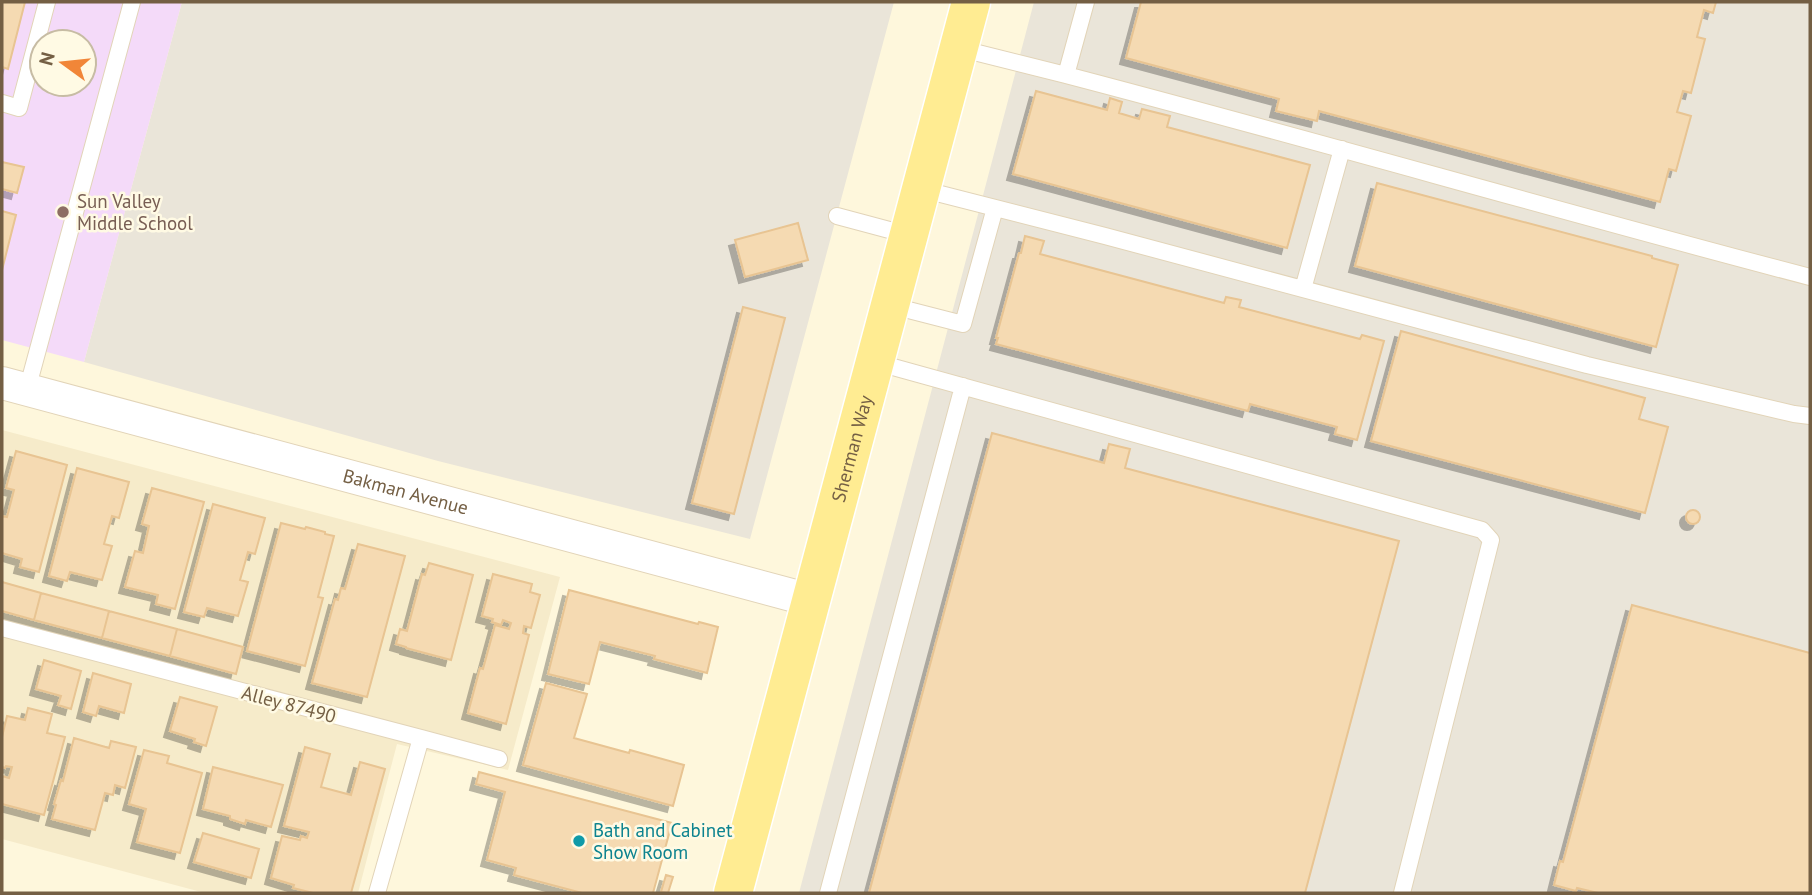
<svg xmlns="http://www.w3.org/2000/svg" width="1812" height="895" font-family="'PT Sans',sans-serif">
<defs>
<filter id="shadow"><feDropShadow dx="-6" dy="6" stdDeviation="0" flood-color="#0004"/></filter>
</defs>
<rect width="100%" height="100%" fill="#fef7dc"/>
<path fill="#f6ebca" d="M2,430l558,147 -52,193 -111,-26 -39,149h-153l-203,-54z"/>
<path fill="#eae5d9" d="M182,2h712l-144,537 -312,-78 -354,-99z
M1034,2h776v891h-1011z"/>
<path fill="#f4daf9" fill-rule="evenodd" d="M2,2h180l-98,360 -82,-22zM42,42h42v42h-42z"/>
<path fill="#f5dab2" stroke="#e8c492" stroke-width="2" filter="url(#shadow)" d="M2,2h23l-17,67 -6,-2z
M1141,2h575l-3,11 -9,-3 -7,27 8,2 -14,54 -8,-2 -6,21 14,4 -15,55 -7,-2 -9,33 -341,-91 -2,10 -41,-10 3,-12 -153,-41z
M1036,91l71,19 3,-12 12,4 -3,11 20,6 3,-10 28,7 -3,11 143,38 -23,83 -274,-74z
M2,162l22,5 -7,26 -15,-4z
M1377,183l275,73v2l26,7 -22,82 -301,-81z
M2,211l14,4 -14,55z
M798,223l10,37 -63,17 -10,-37z
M1025,236l19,5 -4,13 184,49 2,-6 15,3 -2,7 121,32 2,-4 22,6 -27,99 -22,-6 2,-7 -87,-23 -2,7 -252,-67 2,-6h-2l23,-85h2z
M743,307l42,11 -51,196 -42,-11z
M1401,331l244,67 -6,21 29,8 -23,86 -274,-72z
M992,433l112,30 5,-19 21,5 -5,19 274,73 -94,352h-436z
M16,451l51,14 -28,107 -19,-5 2,-8 -20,-6v-37l5,1 7,-27 -8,-2z
M77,468l52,14 -10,36 -7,-2 -8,28 8,2 -10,34 -32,-8 -3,9 -18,-5z
M152,488l52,14 -29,107 -19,-5 2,-9 -33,-8 10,-36 8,2 6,-27 -7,-2z
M213,504l52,14 -10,36 -7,-2 -8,28 8,2 -10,34 -31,-8 -3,9 -20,-5z
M1686 517a7 7 0 1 1 14 0a7 7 0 1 1-14 0Z
M281,523l24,6 1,-2 19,5v2l9,2 -16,61 5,1 -18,68 -58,-15z
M358,544l47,12 -38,141 -55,-14 23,-84 3,1 3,-12 4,1z
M429,563l44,12 -22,85 -45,-12v-1l-10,-3 4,-15 7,2 15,-57 3,1z
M493,574l39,10 -2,8 10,3 -9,33 -7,-2 -1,7 6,2 -23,89 -38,-11 12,-45 3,1 12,-44 14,4 2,-6 -8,-3 -2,5 -9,-3 1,-3 -11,-3z
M2,582l39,11 -7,27 -32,-9z
M569,590l129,34 1,-2 19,5 -11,46 -53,-14 1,-3 -55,-14 -11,42 -41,-10z
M41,593l68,18 -7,27 -68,-18z
M1632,605l178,48v240h-212l-21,-5 -1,3 -22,-6 6,-24 3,1z
M109,611l68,18 -7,27 -68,-18z
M177,629l66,18 -7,27 -66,-18z
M44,660l37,11 -10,38 -13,-4 3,-9 -25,-7z
M93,673l38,11 -7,29 -25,-7 -3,10 -13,-4z
M546,683l41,11 -13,44 55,15 1,-3 54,15 -11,41 -150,-41z
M180,697l37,10 -11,39 -12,-4 1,-3 -25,-8z
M28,708l24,6 -5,19 18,4 -21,78 -42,-11v-28l7,2 3,-11 -6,-1 -1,2 -3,-1v-30l5,-21 18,4z
M74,738l35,10 2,-7 25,6 -11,41 -10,-3 -2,10 -8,-2 -10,37 -43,-11 4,-14 -2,-1 7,-24 2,1z
M305,747l25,7 -9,33 30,8 9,-33 25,7 -34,124h-38l-20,-5 1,-3 -23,-7 11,-42 18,4 1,-4 6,2 2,-6 -25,-6z
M144,750l25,6 -2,7 35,10 -22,80 -43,-11 9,-33 -17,-5z
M213,767l70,18 -12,42 -25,-7 -1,4 -15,-5v-3l-27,-7z
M479,772l193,51 -19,70h-71l-68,-18 2,-7 -29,-8 18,-68 -29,-8z
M203,833l56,16 -8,29 -57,-16z
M666,875l7,2 -5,16 -7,-1z"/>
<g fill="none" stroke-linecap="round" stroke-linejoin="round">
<defs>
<path id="service" d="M958,48l108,27 20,-73
M1066,75c249,65 495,137 744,202
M2,103l17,5 28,-106
M921,189l184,47 482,129 207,49 16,2
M837,216l71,19
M1303,289l39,-140
M889,305l74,19 32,-116
M875,362l607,168 9,10 -89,353
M27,390l105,-388
M2,628l419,110 -44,155
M421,738l78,21
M828,893l135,-507"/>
<g id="minor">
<path id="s1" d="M2,383l808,217"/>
</g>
<g id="primary">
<path id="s2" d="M733,893l238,-891"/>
</g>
</defs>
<use href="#service" stroke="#e2d4b8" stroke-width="18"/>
<use href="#minor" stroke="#e2d4b8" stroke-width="34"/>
<use href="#primary" stroke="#fff" stroke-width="41"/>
<use href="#service" stroke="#fff" stroke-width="16"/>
<use href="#minor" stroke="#fff" stroke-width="32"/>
<use href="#primary" stroke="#ffec92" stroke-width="38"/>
</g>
<circle fill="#8d6e63" stroke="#fffae4" stroke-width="2.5" cx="63" cy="212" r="7"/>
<circle fill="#0f9aa8" stroke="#fffae4" stroke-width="2.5" cx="579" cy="841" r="7"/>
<g text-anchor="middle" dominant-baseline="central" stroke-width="5" stroke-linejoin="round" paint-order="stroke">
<g font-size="19" fill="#785e54" stroke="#fffae4" text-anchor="start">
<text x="77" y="201">Sun Valley<tspan x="77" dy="22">Middle School</tspan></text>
</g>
<g font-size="19" fill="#745f44" stroke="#fffae4">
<text stroke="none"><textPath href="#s2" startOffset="460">Sherman Way</textPath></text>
<text stroke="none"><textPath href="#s1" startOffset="418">Bakman Avenue</textPath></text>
<text transform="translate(289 704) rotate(15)">Alley 87490</text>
</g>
<g font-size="19" fill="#0d838f" stroke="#fffae4" text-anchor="start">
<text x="593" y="830">Bath and Cabinet<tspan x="593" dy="22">Show Room</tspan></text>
</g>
</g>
<rect width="1812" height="895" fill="none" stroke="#745f44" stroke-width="7"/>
<g transform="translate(63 63) rotate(285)"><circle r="33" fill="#fffae4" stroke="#c7bca4" stroke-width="2"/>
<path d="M0-5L12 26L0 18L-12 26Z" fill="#f18638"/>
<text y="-10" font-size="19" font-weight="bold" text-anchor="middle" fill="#745f44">N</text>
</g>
</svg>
